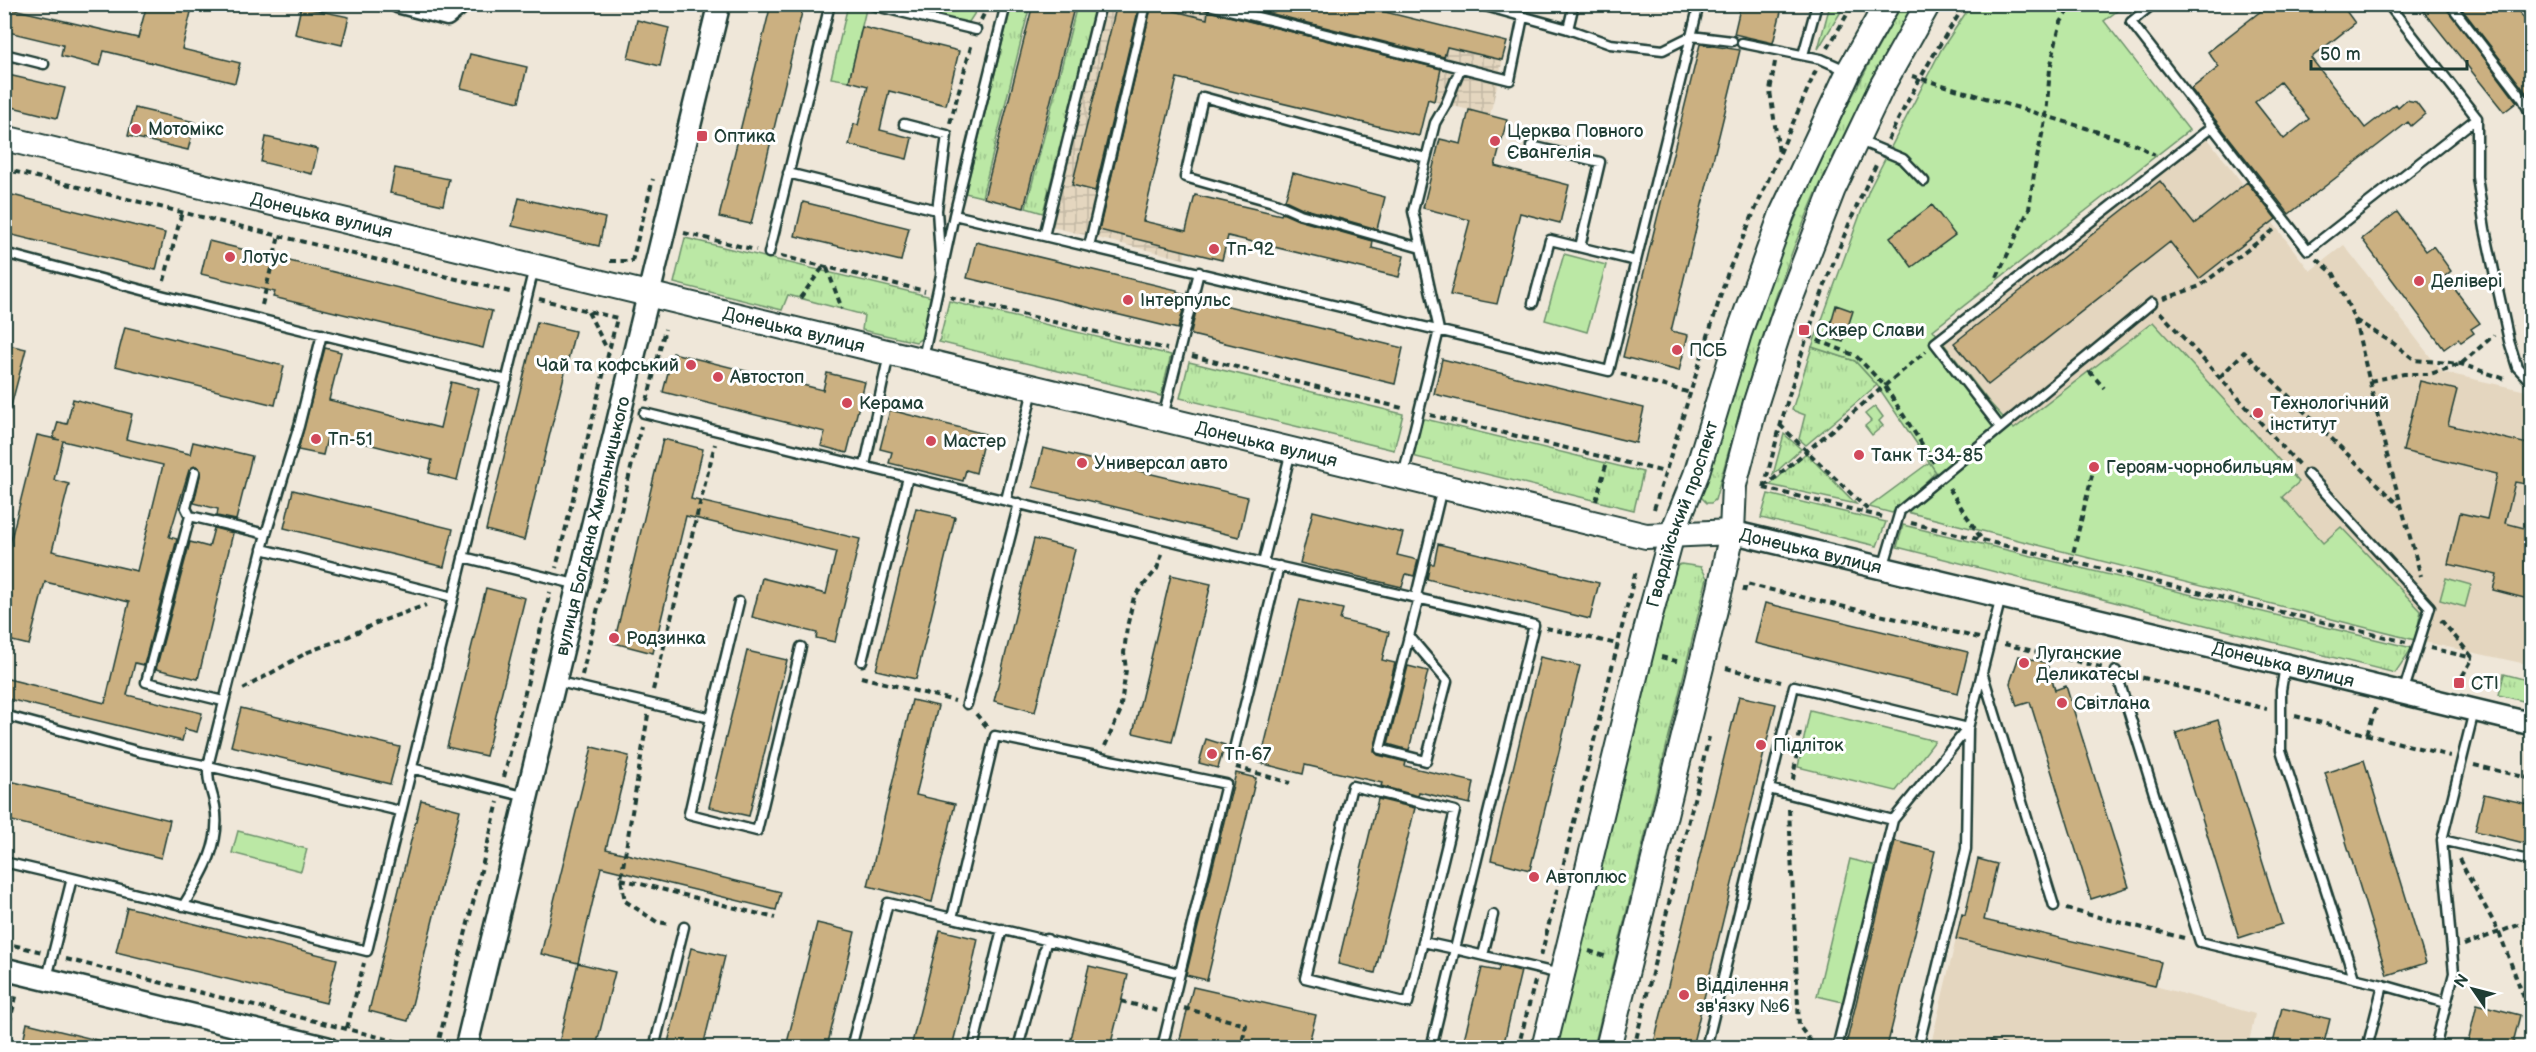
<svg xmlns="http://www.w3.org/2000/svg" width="2536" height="1052" font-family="'Balsamiq Sans',sans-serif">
<defs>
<pattern id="industrial-grid" width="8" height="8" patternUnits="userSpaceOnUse" patternTransform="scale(1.5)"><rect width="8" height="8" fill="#e4d6bf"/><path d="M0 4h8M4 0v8" fill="none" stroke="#c3b9a5"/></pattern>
<pattern id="grass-tufts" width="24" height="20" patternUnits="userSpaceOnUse" patternTransform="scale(1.5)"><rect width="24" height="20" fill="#bbe8a5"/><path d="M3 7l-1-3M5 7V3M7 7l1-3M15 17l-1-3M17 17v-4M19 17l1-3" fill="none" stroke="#a0c88f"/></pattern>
</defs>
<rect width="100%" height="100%" fill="#efe7d9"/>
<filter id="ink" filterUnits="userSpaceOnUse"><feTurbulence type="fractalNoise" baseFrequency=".0167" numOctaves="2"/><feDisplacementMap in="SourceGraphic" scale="12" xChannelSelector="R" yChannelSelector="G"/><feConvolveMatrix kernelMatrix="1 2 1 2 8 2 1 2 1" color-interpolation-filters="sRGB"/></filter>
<g filter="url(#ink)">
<path fill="#e4d6bf" d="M2202,131l108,140 34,-26 98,127 89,20v273l-116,-25 -508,-128 35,-31 -12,-135z
M1956,939l199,47 100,28 -7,33 -318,1z"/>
<path fill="url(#industrial-grid)" d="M1107,5h249l151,37 -17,73 -323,-79 -43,180 65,16 -5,27 -132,-32z"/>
<path fill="url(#grass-tufts)" stroke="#6d926c" stroke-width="1.5" d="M1012,4l18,1 -48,192 -17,-4z
M889,5l91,-1v1l-11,17 -11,-1z
M1077,5h15l2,6 -51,202 -17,-5z
M1830,5h15l-27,44z
M1902,5h13c-36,63 -72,126 -101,193 -42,97 -71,200 -99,302l-4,3h-4l-6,-6c19,-63 36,-126 58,-187 39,-106 87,-208 143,-305z
M685,238l247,59 -8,40 -8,5 -54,-12 2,-15 -76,-20 -6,15 -108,-27z
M949,301l222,54 -10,41 -222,-54z
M1812,347l43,14 22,24 -71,60 -7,-6 6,-24 -13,-5z
M1189,362l214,52 -9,36 -214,-52z
M1875,406l8,11 -4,4 4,5 -11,9 -7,-9 6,-5 -6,-7z
M1421,418l222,54 -9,38 -222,-54z
M1784,434l17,15 -28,26z
M1806,453l50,51 -86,-19z
M1930,462l6,10 -44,41 -23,-6z
M1768,494l118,28 -9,24 -116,-28z
M1903,525l447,108 62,15 -17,25 -498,-126z
M1681,564l20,3 6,11 -113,469 -39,1 117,-476 3,-5z
M2446,578l25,7 -6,22 -25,-7z
M2504,674l27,7v22l-32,-8z"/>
<path fill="#bbe8a5" stroke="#6d926c" stroke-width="1.5" d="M848,5l18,4 -17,72 -18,-3z
M1971,5h154l-21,16 85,109 -256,200 56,72 25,27 139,-107 146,160 -17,15 41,46 18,-16 80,84 -6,29 -508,-128 35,-31 -65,-96 -22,-24 -43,-14 57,-157 72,-140z
M1564,254l42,11 -19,67 -42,-12z
M1810,710l125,31 -39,50 -98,-24z
M238,831l69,18 -6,22 -69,-18z
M1850,859l27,7 -34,136 -26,-6z"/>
<path fill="#cbb081" stroke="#1f3d34" stroke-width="1.5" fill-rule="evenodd" d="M147,4h46l-11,45 58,14 -5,20 -131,-32 -4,15 -39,-10 2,-11 -59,-14v-24l134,31z
M771,4h33l-53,220 -32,-7z
M1033,4h42l-51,204 -40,-10z
M1117,4l22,3 -44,184 -23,-6z
M1152,4h23l-1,7 33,8 1,-8 233,58 -7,32 -6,-2 -9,37 -242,-58 -34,143 43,10 9,-36 86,20 1,-2 16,7 75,21 -1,7 32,8 -5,21 -171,-41 -6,24 -123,-30z
M1233,4h120l154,38 -5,18 -55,-13 -3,10z
M1741,4h42l-10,39 -39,-9z
M2270,4h71l14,19 -44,35 54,70 31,-24 2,3 8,-7 10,2 9,12 -14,12 -3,-4 -119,92 -98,-125 28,-22 -11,-15zM2280,82l29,37 -25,20 -29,-37z
M2418,4h26l73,98 -13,10z
M2458,4h55l19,25v61l-5,4z
M301,7l48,10 -7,28 -47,-11z
M637,20l32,8 -9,38 -32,-8z
M862,27l97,24 -13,54 -57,-14 -9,39 32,8 -5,21 -58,-14 5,-21 4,1 10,-39 -19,-5z
M1700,44l40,6 -69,281 17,4 -9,36 -56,-14z
M470,54l57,13 -8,35 -58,-14z
M4,74l61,14 -8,30 -53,-13z
M135,108l60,14 -7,28 -60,-14z
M1469,110l38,10 -12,46 74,19 -9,38 -40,-10 -23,91 -47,-9 20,-75 -47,-12 17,-69 21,5z
M266,137l52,12 -6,25 -51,-12z
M395,168l54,11 -6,26 -53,-12z
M1293,173l92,24 -8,32 -75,-21 -17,-8z
M2160,181l34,43 53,-42 29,37 -77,60 -29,-37 -182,143 -34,-42z
M4,193l161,40 -9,37 -152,-37z
M519,198l86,20 -6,28 -87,-20z
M803,202l106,26 -8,33 -106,-25z
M1932,205l23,30 -43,32 -22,-30z
M2397,212l29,39 7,-5 18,25 -6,5 35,47 -9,6 3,4 -13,9 -3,-3 -14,10 -82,-110z
M209,241l283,70 -9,37 -210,-51 2,-5 -74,-18z
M976,242l201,48v3l10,2 -9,34 -211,-51z
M1199,299l204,49 -8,36 -203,-49 -1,-3z
M1836,305l17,6 -10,31 -16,-5z
M537,322l38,9 -51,209 -38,-10z
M125,327l159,39 -9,39 -160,-39z
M4,344l22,5 -16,61 -6,-1z
M325,348l16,4 -12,48 111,28 11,-46 28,7 -22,91 -28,-7 3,-13 -104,-26 -5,21 -25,-5z
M673,353l150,37 4,-17 38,9 -18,71 -26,-7 4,-14 -162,-40z
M1442,359l202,49 -8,35 -202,-49z
M2420,381l37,9 -9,35 84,20v40l-17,-3 -10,41 27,7v70l-39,-10 4,-15 -49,-11 12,-51 27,6 10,-45 -94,-23z
M73,399l59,15 -6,25 64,15 3,-12 59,14 -16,64 -19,-4 1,-7 -24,-6 7,-32 -5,-5 -7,4 -20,67 8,2 -33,126 -9,-2 -8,32 75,18 -5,19 -12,-3 -3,12 -178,-43v-20l101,25 24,-101 -84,-20 -16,63 -25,-6v-72l33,-132 23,5 -7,-1 5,-17 9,2zM63,441l100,24 -26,106 -85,-20 17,-67 -15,-4z
M890,410l95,24 -9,39 -10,-3 -3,11 -74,-18 3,-11 -12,-3z
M663,439l40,10 -12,50 169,40 -25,103 -19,-4 1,-5 -65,-16 10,-39 64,16 10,-42 -150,-36 -33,137 -39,-10z
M1043,448l205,49 -9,40 -206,-50z
M293,490l160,39 -9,38 -160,-39z
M916,508l39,9 -39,162 -40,-9z
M1313,511l90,22 -6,22 21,5 -4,16 -8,-2 -4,13 -102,-24z
M214,528l19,5 -35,146 -42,-10 34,-127 19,5z
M1034,539l41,10 -40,163 -41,-11z
M1438,544l161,39 -9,36 -163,-40 3,-15h4z
M1171,575l40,9 -39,158 -39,-9z
M486,588l39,10 -39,158 -39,-9z
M1300,599l43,10 -3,11 49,12 -7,28 13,3 -21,88 4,4 28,7 -1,4 69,16 -4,22 -51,-12 -1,4 -37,-10 1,-3 -77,-18 -2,9 -43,-11z
M1765,603l203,49 -10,41 -203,-50z
M747,651l40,9 -38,156 -40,-9z
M2019,656l28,7 8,27 11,-4 63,201 -38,12 -61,-197 -13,4 -7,-23z
M1540,657l40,9 -50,204 -39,-10z
M1408,666l20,5 -19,79 -21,-6z
M1739,696l37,8 -84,343h-39z
M912,700l26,6 -22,89 39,9 -23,98 -64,-16z
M241,708l159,39 -10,37 -159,-38z
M2218,720l64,204 -43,14 -63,-205z
M1206,739l19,6 -7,23 -19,-5z
M592,747l37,9 -23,93 175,43 -5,18 -175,-43 -23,96 -37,-9z
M2364,760l62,203 -39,12 -62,-202z
M1236,773l20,5 -49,202 -21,-5z
M10,781l160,39 -9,38 -157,-39v-16z
M2484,794l48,11v40l-57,-14z
M1378,799l37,9 -40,165 -37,-9z
M421,800l39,10 -52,211 -39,-10z
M1895,841l40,10 -48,196h-30l-11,-2z
M1978,859l19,5 -13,56 177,42 -6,24 -199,-47 6,-25 3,1z
M127,907l210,52 -11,44 -210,-51z
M817,923l38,9 -28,115h-41z
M940,930l38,9 -5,23 -21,85h-41z
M691,948l34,8 -22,91h-36z
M578,963l37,9 -19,75h-38z
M1089,966l39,9 -18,72h-41z
M1500,966l21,5 -18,76h-41l20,-79 16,3z
M1193,987l123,28 -8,32h-130z
M2477,1004l43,11 -8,32h-45z
M2282,1008l48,11 -7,28h-51z
M27,1023l74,18 -1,6h-78z"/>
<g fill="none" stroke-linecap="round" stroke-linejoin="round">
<defs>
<path id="service" d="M867,4l109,26
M1205,4l305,76 13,-63
M1478,4l90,25 42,15 53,6 28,-14 41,5
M2153,4l-22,18 177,228 169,-132 -89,-114
M2450,4l73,95 9,18
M2528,4l4,5
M1568,29l6,-25
M1742,43l79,16 27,12
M4,54l40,10
M1803,55l14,-51
M2477,118v59l8,52 24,112 8,26 15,16
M904,124l43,11 -10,75 4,61
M1860,141l43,18 21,22
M1531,146l69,16 -20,85
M788,173l149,37
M954,215l90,21 57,-232
M1044,236l565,135 90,-367
M1089,246l57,-242
M1421,248l-121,-34 -27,-12 -88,-25 18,-80 223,61
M4,253l157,42 346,85
M769,253l61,-249
M1533,303l17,-63 86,21
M322,334l-23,92 -33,108 -58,232 192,45
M923,358l31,-143 52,-211
M644,413l619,150 28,-112
M1163,417l36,-145
M2000,427l-65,-84 277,-216
M865,465l24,-111
M2308,474l122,133 -27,86
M1403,476l36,-146 -26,-119 22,-88 11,-19 14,-35
M1006,500l27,-110
M190,516l-4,-8 9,-36
M262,549l191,48
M463,557l116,28
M1263,563l271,62 -79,324 -32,-7
M1883,568l17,-57 252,-208
M1416,596l26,-108
M1409,636l38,45 -21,80 -46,-12 39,-152
M862,661l46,-184
M2285,666l-4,24v60l73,228
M2116,671l84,271 183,43 63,18
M1983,675l71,231
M555,681l156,37 28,-116
M223,701l-77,-19 44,-166 76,18
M967,704l52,-201
M4,715l136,37 68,14c-1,19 4,23 7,40 7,38 -13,69 -32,100
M711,718l-22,96 68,17 44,-184
M1233,753l46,-187
M411,768l116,29
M1352,786l103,25 -47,192 -103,-25z
M1769,789l124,31
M2442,840l90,21
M4,862l68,16
M1483,955l10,-40
M47,978l25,-100 295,73 167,-683
M654,1048l30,-121
M851,1048l37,-145c98,23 195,45 292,70l46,-189 -231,-48 -43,182
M973,1048l29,-119
M1018,1048l29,-109
M1162,1048l18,-75
M1431,1048l24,-99 105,25
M1706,1048l88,-362 174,42
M1837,1048l56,-228 75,-92
M1918,1048l48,-199 2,-121 33,-131
M2367,1048l16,-63
M2435,1048l19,-75 -12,-133 32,-129"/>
<path id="minor" d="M397,4l50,13 16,-13"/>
<g id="tertiary">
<path id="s1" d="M1732,532l800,192"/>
<path d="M4,969l323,79"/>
<path id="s2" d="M466,1048l253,-1044"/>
</g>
<g id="secondary">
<path id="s3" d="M4,138l1642,398 86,-4"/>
<path id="s4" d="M1544,1048l105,-429 23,-85 24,-59 43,-142 43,-119 67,-143 38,-67"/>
<path d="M1608,1048l112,-459 12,-57 2,-47 22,-83 27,-84 50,-129 49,-103 46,-82"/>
</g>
</defs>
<use href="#service" stroke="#1f3d34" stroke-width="13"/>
<use href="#minor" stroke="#1f3d34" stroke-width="21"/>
<use href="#tertiary" stroke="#1f3d34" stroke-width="26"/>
<use href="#secondary" stroke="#1f3d34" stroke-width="28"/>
<path stroke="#1f3d34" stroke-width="4" stroke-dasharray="6 4.5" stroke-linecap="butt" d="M981,20l8,-16
M1828,48l25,-44
M1775,62l-5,29 9,62
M1912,76l174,52 49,16 20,11
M950,123l22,-80
M1888,140c23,-47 48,-92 78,-136
M4,169l510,124
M684,233l72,17
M781,256l144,35
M2317,259l17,15 21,46 38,23 22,17 46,4 47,16
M610,261h22l21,-82
M827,268l15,41
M1997,277l32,-68 6,-42 11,-51 4,-47 6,-28 5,-19 12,-18
M164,281l18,-69
M950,297l217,52
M800,298l24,-32
M539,299l78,19 -61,250
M2163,299l37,-13 75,-57
M262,305l17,-69
M588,312l19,37
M2160,312l140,154
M2355,320l32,135 34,121
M1808,336l48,20 28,29 52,81
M1192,356l214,53
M2089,371l15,17
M1621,374l70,19
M2220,377l24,-25 156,154
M2370,381l34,-7h26l31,-10 33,-29
M647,401l18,-72
M1430,415l235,57
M1780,425l90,87
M1764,487l162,-136
M1764,488l119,29
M1764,488c28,-111 62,-222 113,-325
M1949,488l33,52
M1596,501l12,-43
M1654,509l74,-237 88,-202
M1911,523l495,119
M2071,562l23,-95
M1744,592l2,-8 233,54
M2441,620l32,38
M1546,628l71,16
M2004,644l100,24
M2430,648l43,10
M1661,657l19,5
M1726,668l55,14
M2526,671l6,1
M582,675l59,-249
M2132,675l135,34
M861,677l94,24
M2457,685l16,-27
M243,689l65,-37 39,-15 29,-14 50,-18
M653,690l62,-246
M976,714l11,13
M648,715l-27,164 4,22 32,21 14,2
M2295,716l155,40
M2367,734l9,-26
M1105,746l15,-34 6,-42 -2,-17 3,-26 7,-30 23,-28 6,-18
M2474,765l58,14
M1236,767l54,16
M504,777l46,-185
M1793,780l7,-49
M1789,809l10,217 17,22
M2459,859l40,73 33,87
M621,879l154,39
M2066,909l118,29
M4,943l38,9
M2464,945l68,-25
M1589,951l19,6
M1541,956l95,-386
M66,959l357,89
M1121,1001l37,10
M1184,1008l62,17 -4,18
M347,1028l17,-65
M4,1043l13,-50
M437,1048l61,-246
M1518,1048l17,-67
M1634,1048l75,-311
M1981,1048l9,-6 22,6"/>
<use href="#service" stroke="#fff" stroke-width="8"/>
<use href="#minor" stroke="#fff" stroke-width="16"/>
<use href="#tertiary" stroke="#fff" stroke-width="21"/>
<use href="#secondary" stroke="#fff" stroke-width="24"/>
</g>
</g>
<g fill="#d1495b" stroke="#fff" stroke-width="2">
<circle cx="136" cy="129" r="6"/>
<rect x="696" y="130" width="12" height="12" rx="3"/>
<circle cx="1495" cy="141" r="6"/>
<circle cx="1214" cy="249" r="6"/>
<circle cx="230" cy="257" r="6"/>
<circle cx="2419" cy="281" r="6"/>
<circle cx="1128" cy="300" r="6"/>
<rect x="1798" y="324" width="12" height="12" rx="3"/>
<circle cx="1677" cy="350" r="6"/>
<circle cx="691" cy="365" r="6"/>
<circle cx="718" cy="377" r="6"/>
<circle cx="847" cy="403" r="6"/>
<circle cx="2258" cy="413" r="6"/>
<circle cx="316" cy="439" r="6"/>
<circle cx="931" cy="441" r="6"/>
<circle cx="1859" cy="455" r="6"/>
<circle cx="1082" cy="463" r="6"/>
<circle cx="2094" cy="467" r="6"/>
<circle cx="614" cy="638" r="6"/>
<circle cx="2024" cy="663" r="6"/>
<rect x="2453" y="677" width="12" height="12" rx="3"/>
<circle cx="2062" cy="703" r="6"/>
<circle cx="1761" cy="745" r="6"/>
<circle cx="1212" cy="754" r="6"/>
<circle cx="1534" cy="877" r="6"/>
<circle cx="1684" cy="995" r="6"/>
</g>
<g text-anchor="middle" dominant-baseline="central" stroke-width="6" stroke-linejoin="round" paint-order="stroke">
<g font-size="18" fill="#1f3d34" stroke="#fff" text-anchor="start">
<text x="148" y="129">Мотомікс</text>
<text x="1507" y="131">Церква Повного<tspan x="1507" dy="21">Євангелія</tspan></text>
<text x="714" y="136">Оптика</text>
<text x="1226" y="249">Тп-92</text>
<text x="242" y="257">Лотус</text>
<text x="2431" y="281">Делівері</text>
<text x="1140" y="300">Інтерпульс</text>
<text x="1816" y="330">Сквер Слави</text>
<text x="1689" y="350">ПСБ</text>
<text x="679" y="365" text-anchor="end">Чай та кофський</text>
<text x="730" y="377">Автостоп</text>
<text x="859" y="403">Керама</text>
<text x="2270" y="403">Технологічний<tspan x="2270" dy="21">інститут</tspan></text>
<text x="328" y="439">Тп-51</text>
<text x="943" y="441">Мастер</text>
<text x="1871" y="455">Танк Т-34-85</text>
<text x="1094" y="463">Универсал авто</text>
<text x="2106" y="467">Героям-чорнобильцям</text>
<text x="626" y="638">Родзинка</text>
<text x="2036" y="653">Луганские<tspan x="2036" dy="21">Деликатесы</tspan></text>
<text x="2471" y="683">СТІ</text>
<text x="2074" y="703">Світлана</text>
<text x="1773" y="745">Підліток</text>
<text x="1224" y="754">Тп-67</text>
<text x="1546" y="877">Автоплюс</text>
<text x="1696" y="985">Відділення<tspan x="1696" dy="21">зв'язку №6</tspan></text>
</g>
<g font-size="18" fill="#1f3d34" stroke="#fff">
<text stroke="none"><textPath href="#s3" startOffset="327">Донецька вулиця</textPath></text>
<text stroke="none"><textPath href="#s3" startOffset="813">Донецька вулиця</textPath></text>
<text stroke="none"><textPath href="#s3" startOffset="1299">Донецька вулиця</textPath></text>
<text stroke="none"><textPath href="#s4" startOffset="552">Гвардійський проспект</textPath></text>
<text stroke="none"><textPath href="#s2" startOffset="537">вулиця Богдана Хмельницького</textPath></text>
<text stroke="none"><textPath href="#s1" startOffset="81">Донецька вулиця</textPath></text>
<text stroke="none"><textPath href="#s1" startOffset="567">Донецька вулиця</textPath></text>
</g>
</g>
<rect width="2536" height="1052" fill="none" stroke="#fff" stroke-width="24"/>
<rect x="12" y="12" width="2512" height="1028" fill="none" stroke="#1f3d34" stroke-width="2" filter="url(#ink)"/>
<g transform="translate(2473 989) rotate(305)" stroke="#ffffff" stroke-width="4.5" paint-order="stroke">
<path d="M0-4.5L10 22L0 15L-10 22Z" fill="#1f3d34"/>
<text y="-9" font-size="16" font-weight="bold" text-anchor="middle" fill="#1f3d34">N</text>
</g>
<path d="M2311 60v9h156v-9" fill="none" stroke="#1f3d34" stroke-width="3"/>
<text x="2320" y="60" font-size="18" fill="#1f3d34" stroke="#ffffff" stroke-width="4.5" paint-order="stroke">50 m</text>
</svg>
